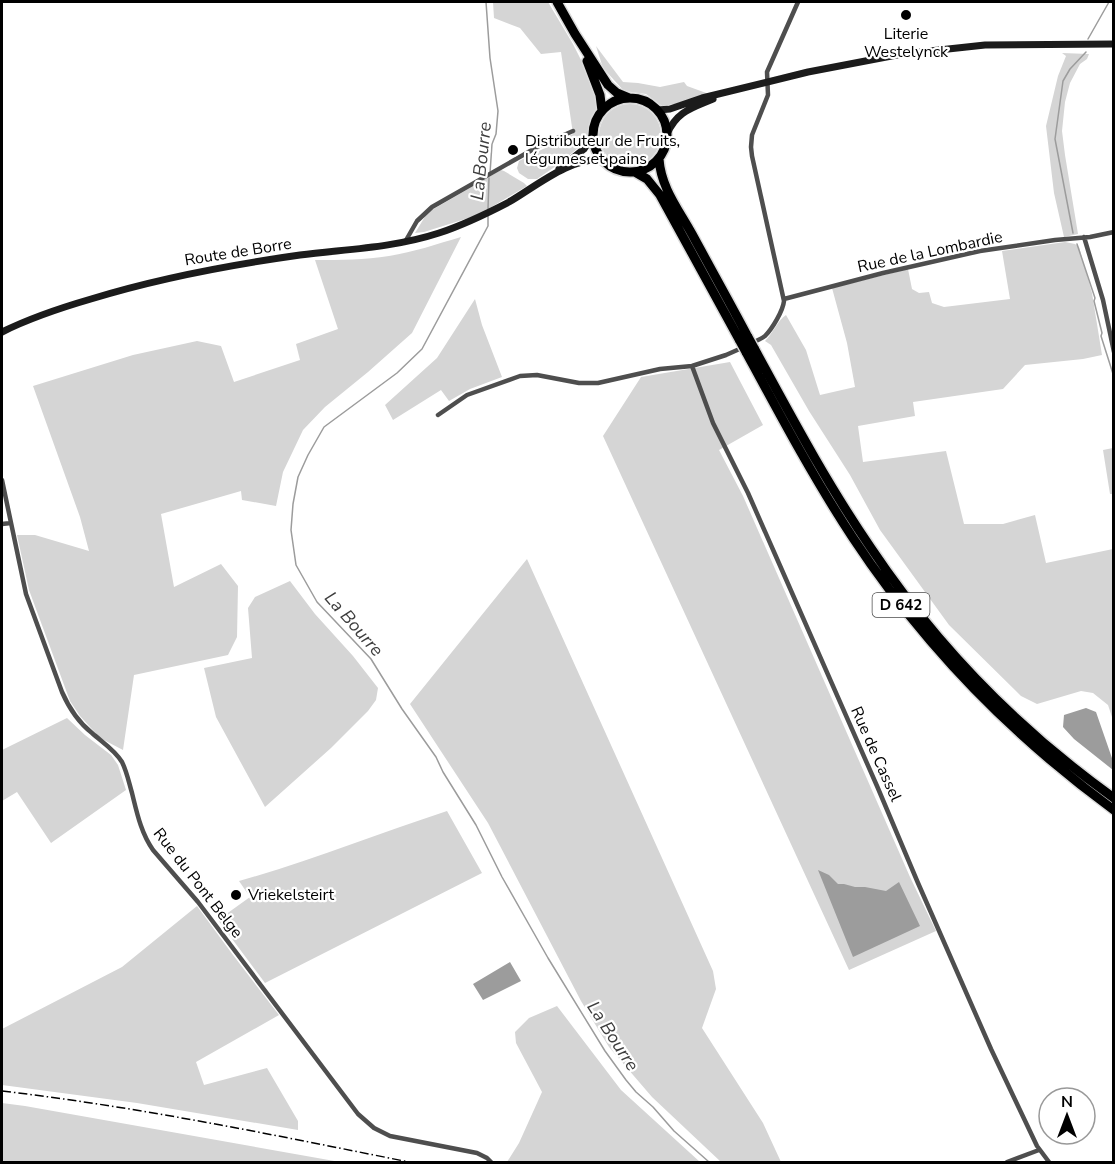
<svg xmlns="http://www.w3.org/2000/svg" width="1115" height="1164" font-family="'Nunito Sans',sans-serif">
<rect width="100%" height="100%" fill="#fff"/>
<path fill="#d5d5d5" d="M493,2h55l25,42 16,32 9,31 -7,20 -3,13 -32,26 -19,13h-9l-9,-6 -2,-5 2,-7 54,-27 -12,-82 -20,2 -21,-26 -26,-10z
M596,46l27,36 15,1 22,4 24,-5 3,4 22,8 -34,10 -13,2 -16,-12 -22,-3 -21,-23z
M1062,53l27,1 -2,5 -7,5 -10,19 -5,19 -3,29 3,24 13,79 -14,3 -10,-44 -8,-67 12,-50 8,-20z
M599 135a31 31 0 1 1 62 0a31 31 0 1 1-62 0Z
M501,170l3,1 20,12 3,3 -49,29 -54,17 -9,1 11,-18 6,-5z
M461,237l-49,96 -44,39 -43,35 -22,23 -20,42 -7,34 -34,-6 -1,-9 -80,23 13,73 47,-23 17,22 -1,51 -9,18 -94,20 -11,75 -23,-12 -20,-22 -10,-15 -41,-111 -12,-55h18l54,16 -9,-34 -47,-131 100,-31 64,-14 24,5 13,36 66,-22 -4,-16 42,-15 -23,-69c25,0 50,0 74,-4 25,-4 48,-12 72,-19z
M1065,242l10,2 4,3 13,46 10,62 -19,4 -58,6 -22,24 -90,13 2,14 -57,10 5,36 83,-11 18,73h39l32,-9 11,48 67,-14v171l-5,-15 -15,-12 -12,-2 -44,13 -16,-8 -72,-71 -69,-95 -30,-55 -41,-64 -38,-66 -6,-4c8,-8 13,-21 21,-26l20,35 14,45 35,-8 -8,-44 -15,-55 76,-19 4,20 7,4 10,-1 3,11 12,4 66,-8 -8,-48z
M475,299l7,26 20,52 -32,12 -21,12 -8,-11 -48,30 -8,-15 52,-47z
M730,362l33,63 -44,25 24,46 167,381 26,54 -87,39 -246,-534 38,-59z
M1113,448v46h-3l-7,-44z
M527,559l186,412 3,18 -14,39 61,95 18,39h-60l-69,-65 -43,-50 -28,-46 -93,-178 -78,-119z
M290,581l25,33 38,42 25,32 -2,12 -8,11 -37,37 -66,59 -49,-90 -12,-49 48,-10 -4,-50 7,-11z
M67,718l18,17 26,20 7,10 8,25 -75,53 -34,-51 -15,9v-51z
M447,811l35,62 -217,110 -47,-63 32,-23 -11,-16c71,-20 138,-47 208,-70z
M197,906l36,49 46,60 -83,47 8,23 63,-17 31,53v9l-161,-27 -135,-18v-56l120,-62z
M557,1006l64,84 79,72h-193l12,-19 23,-51 -26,-49 -1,-11 14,-14z
M2,1103l23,3 315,56h-338z"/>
<path fill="#9c9c9c" d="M1086,708l10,4 17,49v9l-39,-31 -11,-12 1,-12z
M818,870l11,5 9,9h6l11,3h10l21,4 13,-9 21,44 -67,31z
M510,962l11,19 -38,19 -10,-16z"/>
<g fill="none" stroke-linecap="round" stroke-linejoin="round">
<path stroke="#9c9c9c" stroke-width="1.5" d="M486,2l4,56 8,53 -2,23 -4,10 -2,29
M1088,39l21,-37
M488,209l1,-31
M488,216v10l-66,123 -25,24 -73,54 -16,28 -10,22 -5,27 -2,26 5,35 21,37 54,57 31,50 34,48 7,15 33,53 26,52 46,81 57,93 21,29 10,12 17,15 21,24 35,31
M1073,233l-18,-94 8,-58 7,-12 16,-17
M1077,244l18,54 -1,3 8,32 -1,3 13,41"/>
<defs>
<path id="highway" d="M557,2l18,32 33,51 9,8 12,5
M587,61l13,34 2,16
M593 135a37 37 0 1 1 74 0a37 37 0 1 1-74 0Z
M659,159c2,29 20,51 33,75 19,35 38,69 56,103
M635,172l12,7 13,16 80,146
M754,348c37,68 73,136 117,200 65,97 148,182 243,250
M746,352c34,63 68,127 107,186 70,106 158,197 261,272"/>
</defs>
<use href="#highway" stroke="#dbdbdb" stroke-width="12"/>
<path stroke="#4e4e4e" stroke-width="4.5" d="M1084,237l19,63 11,52
M405,242l12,-21 15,-14 107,-61 34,-15
M784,299l99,-26 97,-22 75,-11 35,-3 24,-5
M752,343c4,-2 9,-4 13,-7 7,-7 18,-25 19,-35l-32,-145 -1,-9 1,-12 16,-40 -1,-23 31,-70
M692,366l21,57 35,70 26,59 103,234 41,97 73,166 46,97 12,16
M438,415l29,-20 53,-19 17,-1 42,8h19l62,-14 32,-3 34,-11 18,-8
M2,480l24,114 36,98c7,16 16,30 30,41 10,9 23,17 30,29 5,10 7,21 10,31 5,20 9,40 21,57l45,52 160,212 16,14 16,8 87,17 10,5 4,4
M2,524l9,-1
M1007,1162l32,-12"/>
<path stroke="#1b1b1b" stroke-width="7" d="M658,110l12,-1 32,-11 106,-26 94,-18 83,-9 129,-1
M667,134c10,-23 25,-26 46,-35
M559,169l25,-20 9,-14
M2,332c28,-14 58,-24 89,-33 68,-21 138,-34 209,-44 47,-6 93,-7 139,-22 24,-8 47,-19 70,-31 26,-15 63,-46 94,-42"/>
<use href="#highway" stroke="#000" stroke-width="9"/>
<path stroke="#000" stroke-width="1.5" stroke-dasharray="9 3 1.5 3" stroke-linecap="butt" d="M2,1091c137,16 272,44 407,71"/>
<defs>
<path id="highway-bridge" d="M748,337l6,11
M740,341l6,11"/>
</defs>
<use href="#highway-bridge" stroke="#dbdbdb" stroke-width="12" stroke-linecap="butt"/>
<use href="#highway-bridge" stroke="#000" stroke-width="9"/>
</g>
<g fill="#000" stroke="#fff" stroke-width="2">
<circle cx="906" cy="15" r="6"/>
<circle cx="513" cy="150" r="6"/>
<circle cx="236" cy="895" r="6"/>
</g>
<g text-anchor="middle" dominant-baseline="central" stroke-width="4.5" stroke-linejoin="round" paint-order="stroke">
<rect fill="#fff" stroke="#4c4c4c" stroke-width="1.5" x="872.5" y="593" width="57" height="24" rx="4.5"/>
<g font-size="15" font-weight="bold" fill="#000">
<text x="901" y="605">D 642</text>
</g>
<g font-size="16" fill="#000" stroke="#fff" text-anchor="start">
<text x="906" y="34" text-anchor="middle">Literie<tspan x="906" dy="18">Westelynck</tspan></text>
<text x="525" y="141">Distributeur de Fruits,<tspan x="525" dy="18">légumes et pains</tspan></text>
<text x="248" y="895">Vriekelsteirt</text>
</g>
<g font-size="16" fill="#000" stroke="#fff">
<text transform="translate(238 252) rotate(-9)">Route de Borre</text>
<text transform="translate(930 252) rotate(-12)">Rue de la Lombardie</text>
<text transform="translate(876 754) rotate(66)">Rue de Cassel</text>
<text transform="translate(198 883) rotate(52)">Rue du Pont Belge</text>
</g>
<g font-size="18" font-style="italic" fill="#3d3d3d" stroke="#fff">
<text transform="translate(481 161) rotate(-84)">La Bourre</text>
<text transform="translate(354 624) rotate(49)">La Bourre</text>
<text transform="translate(613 1036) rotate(57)">La Bourre</text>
</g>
</g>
<rect width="1115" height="1164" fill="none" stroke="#000000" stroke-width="6"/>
<g transform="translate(1067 1116)"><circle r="28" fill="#ffffff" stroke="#999999" stroke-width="1.5"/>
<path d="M0-4.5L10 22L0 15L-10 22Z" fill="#000000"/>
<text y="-9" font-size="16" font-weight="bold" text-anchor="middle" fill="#000000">N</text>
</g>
</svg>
